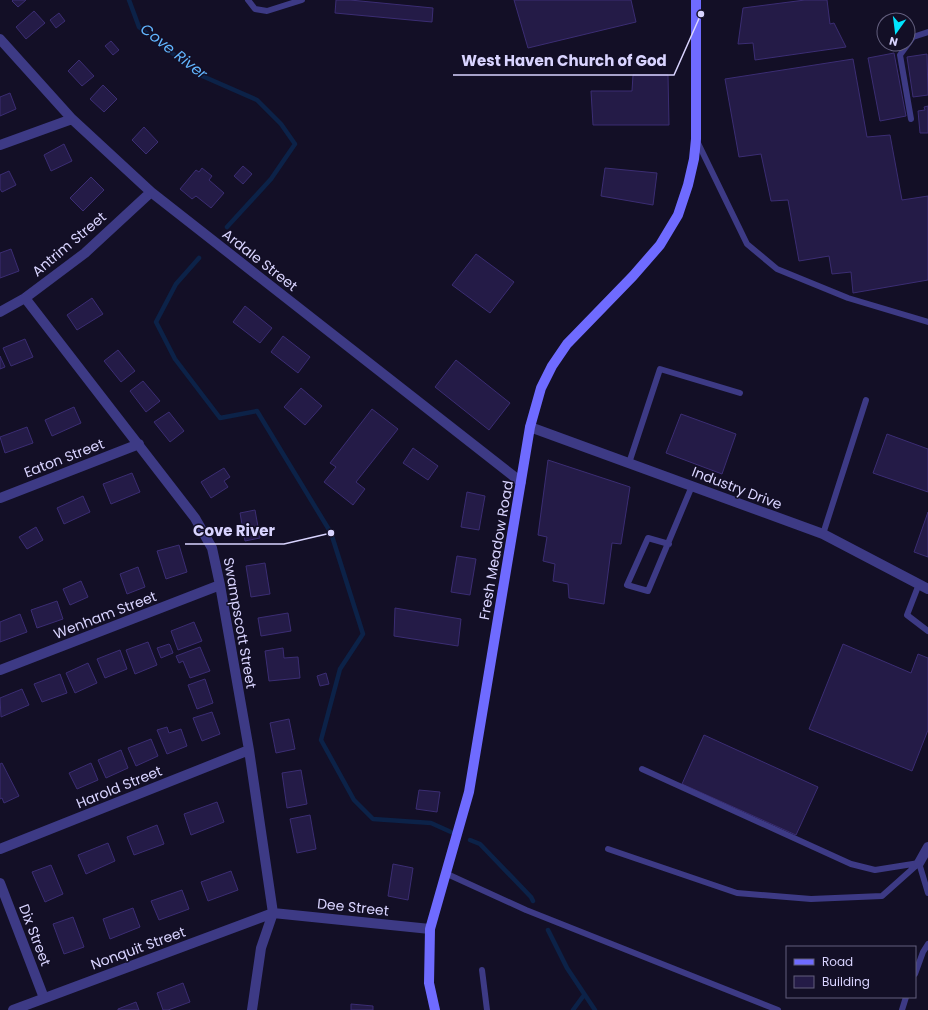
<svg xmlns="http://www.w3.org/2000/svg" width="928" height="1010" font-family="Poppins,sans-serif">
<rect width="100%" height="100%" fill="#130f26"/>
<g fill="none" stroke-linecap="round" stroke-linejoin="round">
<path stroke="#0c2248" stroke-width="4.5" d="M129,0l10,27 61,48 57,25 24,24 14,20 -24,35 -44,48
M199,258l-23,26 -20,38 19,37 45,59 37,-7 74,122 32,101 -23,35 -19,71 33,60 19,19 58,4 20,9
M470,840l10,4 51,53 2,4
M548,930l19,38 28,42
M573,1010l11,-15"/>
</g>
<path fill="#241b47" stroke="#3b2d73" d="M13,0h13l-8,7 -6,-6z
M336,0h14l83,8 -1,14 -97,-9z
M514,0h117l5,22 -108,26z
M805,0h22l3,24 4,-1 12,24 -91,13 -2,-17 -15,1 5,-36z
M34,11l11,12 -19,16 -10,-12z
M59,13l6,8 -9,7 -6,-8z
M111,41l8,9 -6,5 -8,-9z
M894,53l12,63 -26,5 -12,-63z
M927,54l1,41 -15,2 -6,-40z
M853,59l14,78 23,-2 12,65 26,-4v84l-75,13 -2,-21 -19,2 -3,-18 -30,5 -11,-61 -17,1 -10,-47 -22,3 -14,-78z
M79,60l15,16 -12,10 -14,-15z
M633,75h35l1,50h-76l-2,-34h41z
M103,85l14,14 -13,13 -14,-13z
M10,93l6,16 -16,7v-19z
M928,106v27h-8l-2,-22 7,-1 -1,-3z
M144,127l14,15 -12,12 -14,-14z
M64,144l8,17 -21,10 -7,-16z
M243,166l9,8 -9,10 -9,-8z
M202,168l10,8 -3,4 15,13 -13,15 -15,-12 -4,3 -12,-10 16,-19 3,2z
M605,168l52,5 -4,32 -52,-9z
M9,171l7,14 -14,7 -2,-3v-14z
M91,177l13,13 -21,21 -13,-13z
M11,249l8,22 -19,7v-25z
M476,254l38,28 -24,31 -38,-28z
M92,298l11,16 -26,16 -10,-15z
M245,306l27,22 -12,15 -27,-21z
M283,336l27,21 -12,16 -27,-21z
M25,339l8,18 -22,9 -8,-18z
M118,350l17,21 -14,11 -17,-21z
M0,356l5,11 -5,2z
M456,360l54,43 -21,27 -54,-43z
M143,381l17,20 -14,11 -16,-21z
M301,388l21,18 -17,19 -21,-18z
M74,407l7,16 -29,13 -7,-16z
M372,409l26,20 -42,53 9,7 -12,16 -29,-23 12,-15 -6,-4z
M169,412l15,19 -14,11 -16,-20z
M681,414l55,20 -14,40 -56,-21z
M27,427l6,16 -28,10 -5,-16z
M887,434l41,15v43l-55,-19z
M413,448l25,18 -10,14 -25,-17z
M548,460l82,27 -9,57 -9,-1 -8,61 -35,-6 -1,-14 -15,-3 2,-17 -12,-3 4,-24 -9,-2z
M224,468l6,9 -6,4 4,6 -17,11 -10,-16z
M132,473l8,19 -29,12 -8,-20z
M467,492l18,4 -6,34 -18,-3z
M83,496l7,16 -26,12 -7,-16z
M255,510l5,28 -15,3 -5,-28z
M928,512v45l-14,-5z
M36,527l7,13 -16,9 -8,-12z
M179,545l8,27 -21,7 -9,-28z
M457,556l19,3 -6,36 -19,-3z
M265,563l5,31 -19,3 -5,-31z
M138,567l7,20 -18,7 -7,-20z
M81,581l7,16 -18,8 -7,-16z
M57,601l6,18 -26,9 -6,-18z
M395,608l66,11 -3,27 -64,-10z
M288,613l3,18 -30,5 -3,-18z
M20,614l7,18 -27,10v-20z
M194,622l8,19 -24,9 -7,-19z
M148,642l9,23 -22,9 -9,-24z
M169,644l1,1 3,8 -12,5 -4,-10z
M843,644l68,29 7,-19 10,4v72l-16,41 -103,-42z
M200,647l10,24 -20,7 -7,-17 -4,2 -3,-7z
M283,648l1,10 14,-1 2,21 -31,3 -4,-30z
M120,650l7,19 -22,9 -8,-19z
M88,663l9,20 -22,10 -9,-20z
M326,673l3,11 -9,2 -3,-10z
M60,674l7,19 -25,9 -8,-18z
M205,679l8,24 -16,6 -9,-24z
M22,689l7,16 -28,12 -1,-19z
M212,712l8,22 -18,7 -9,-23z
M289,719l6,30 -19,4 -6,-30z
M167,727l2,6 12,-4 6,17 -20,8 -10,-24z
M704,735l114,52 -22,48 -114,-51z
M151,739l7,17 -22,10 -8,-18z
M121,750l7,18 -22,10 -8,-18z
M2,763l17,33 -15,7 -2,-5 -2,1v-35z
M91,763l7,17 -21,9 -8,-16z
M301,770l6,34 -20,4 -5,-35z
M419,790l21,2 -3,20 -21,-3z
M217,802l7,20 -33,13 -7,-21z
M310,815l6,34 -19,4 -7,-34z
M157,825l7,19 -30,11 -7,-18z
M108,843l7,18 -29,13 -8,-19z
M393,864l20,4 -5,32 -20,-4z
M51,865l12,29 -18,8 -13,-30z
M231,871l7,19 -30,11 -7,-19z
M182,890l7,19 -30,11 -8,-19z
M133,908l7,19 -30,12 -7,-20z
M73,917l11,30 -20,7 -11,-30z
M183,983l7,19 -22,8h-5l-6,-17z
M136,1002l3,8h-21v-1z
M351,1004l22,2v4h-22z"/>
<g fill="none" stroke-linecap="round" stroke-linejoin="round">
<path stroke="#3d3a85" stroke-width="6" d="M248,0l7,9 12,2 35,-11
M908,44l-8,11 11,64
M908,44l5,-7 15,-5
M697,141l50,103 30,25 71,29 80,24
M629,463l31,-94 80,24
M823,534l43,-134
M669,544l-21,-6 -21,47 21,6 44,-105
M919,584l-12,31 21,16
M642,769l209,95 24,6 44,-7
M608,849l129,44 74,6 71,-3 37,-33
M919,863l9,30
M445,873l81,37 252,100
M482,970l5,40
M915,974l8,-22 5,-8
M902,1010l4,-13"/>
<path stroke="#3d3a85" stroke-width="10" d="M0,39l72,80 79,73 370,290
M0,145l72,-26
M25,298l170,220 17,30 8,37 29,165 24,163 -12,35 -9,62
M0,312l25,-14 60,-45 66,-61
M530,427l293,107 105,55
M0,498l139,-54
M0,670l220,-85
M0,849l249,-99
M919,863l9,-16
M0,883l44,115
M13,1010l260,-97 157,16"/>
<path stroke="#6f6bff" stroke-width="10" d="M435,1010l-6,-27 1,-54 39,-137 61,-365 11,-39 11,-22 15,-22 66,-68 27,-31 18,-30 10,-30 6,-26 2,-20v-139"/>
</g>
<g text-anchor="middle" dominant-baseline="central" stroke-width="3" stroke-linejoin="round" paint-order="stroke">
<g font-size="14" fill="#d9d4ff" stroke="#130f26">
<text transform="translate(69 244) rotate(-40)">Antrim Street</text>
<text transform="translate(260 260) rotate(38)">Ardale Street</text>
<text transform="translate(64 458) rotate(-21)">Eaton Street</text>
<text transform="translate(737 488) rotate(21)">Industry Drive</text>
<text transform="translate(496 550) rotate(-80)">Fresh Meadow Road</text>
<text transform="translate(105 615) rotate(-21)">Wenham Street</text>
<text transform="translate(240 623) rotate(80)">Swampscott Street</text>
<text transform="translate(119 787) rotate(-22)">Harold Street</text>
<text transform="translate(353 907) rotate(6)">Dee Street</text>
<text transform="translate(35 935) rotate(69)">Dix Street</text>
<text transform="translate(138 948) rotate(-20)">Nonquit Street</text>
</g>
<g font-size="15" font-style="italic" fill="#62b6ff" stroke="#130f26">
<text transform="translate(174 51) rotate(38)">Cove River</text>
</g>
</g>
<path fill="none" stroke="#d9d4ff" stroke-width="1.5" d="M701 14L674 75H453M331 533L284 544H185"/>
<g fill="#d9d4ff" stroke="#130f26" stroke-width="1.5">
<circle cx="701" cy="14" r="4"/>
<circle cx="331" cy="533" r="4"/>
</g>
<g font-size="15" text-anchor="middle" font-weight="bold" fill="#d9d4ff" stroke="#130f26" stroke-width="3" stroke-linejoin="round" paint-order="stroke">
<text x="564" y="66">West Haven Church of God</text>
<text x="234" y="536">Cove River</text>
</g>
<rect x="786" y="946" width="130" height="52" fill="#130f26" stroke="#625e7d"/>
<rect x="794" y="959" width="20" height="6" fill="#6f6bff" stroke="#625e7d"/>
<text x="822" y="966" font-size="12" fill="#d9d4ff">Road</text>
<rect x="794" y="976" width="20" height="12" fill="#241b47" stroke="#625e7d"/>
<text x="822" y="986" font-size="12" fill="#d9d4ff">Building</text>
<g transform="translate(896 32) rotate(194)"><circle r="19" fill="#130f26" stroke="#625e7d"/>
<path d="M0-3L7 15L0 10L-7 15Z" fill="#00e5ff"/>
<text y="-6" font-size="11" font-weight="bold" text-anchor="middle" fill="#d9d4ff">N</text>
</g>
</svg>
